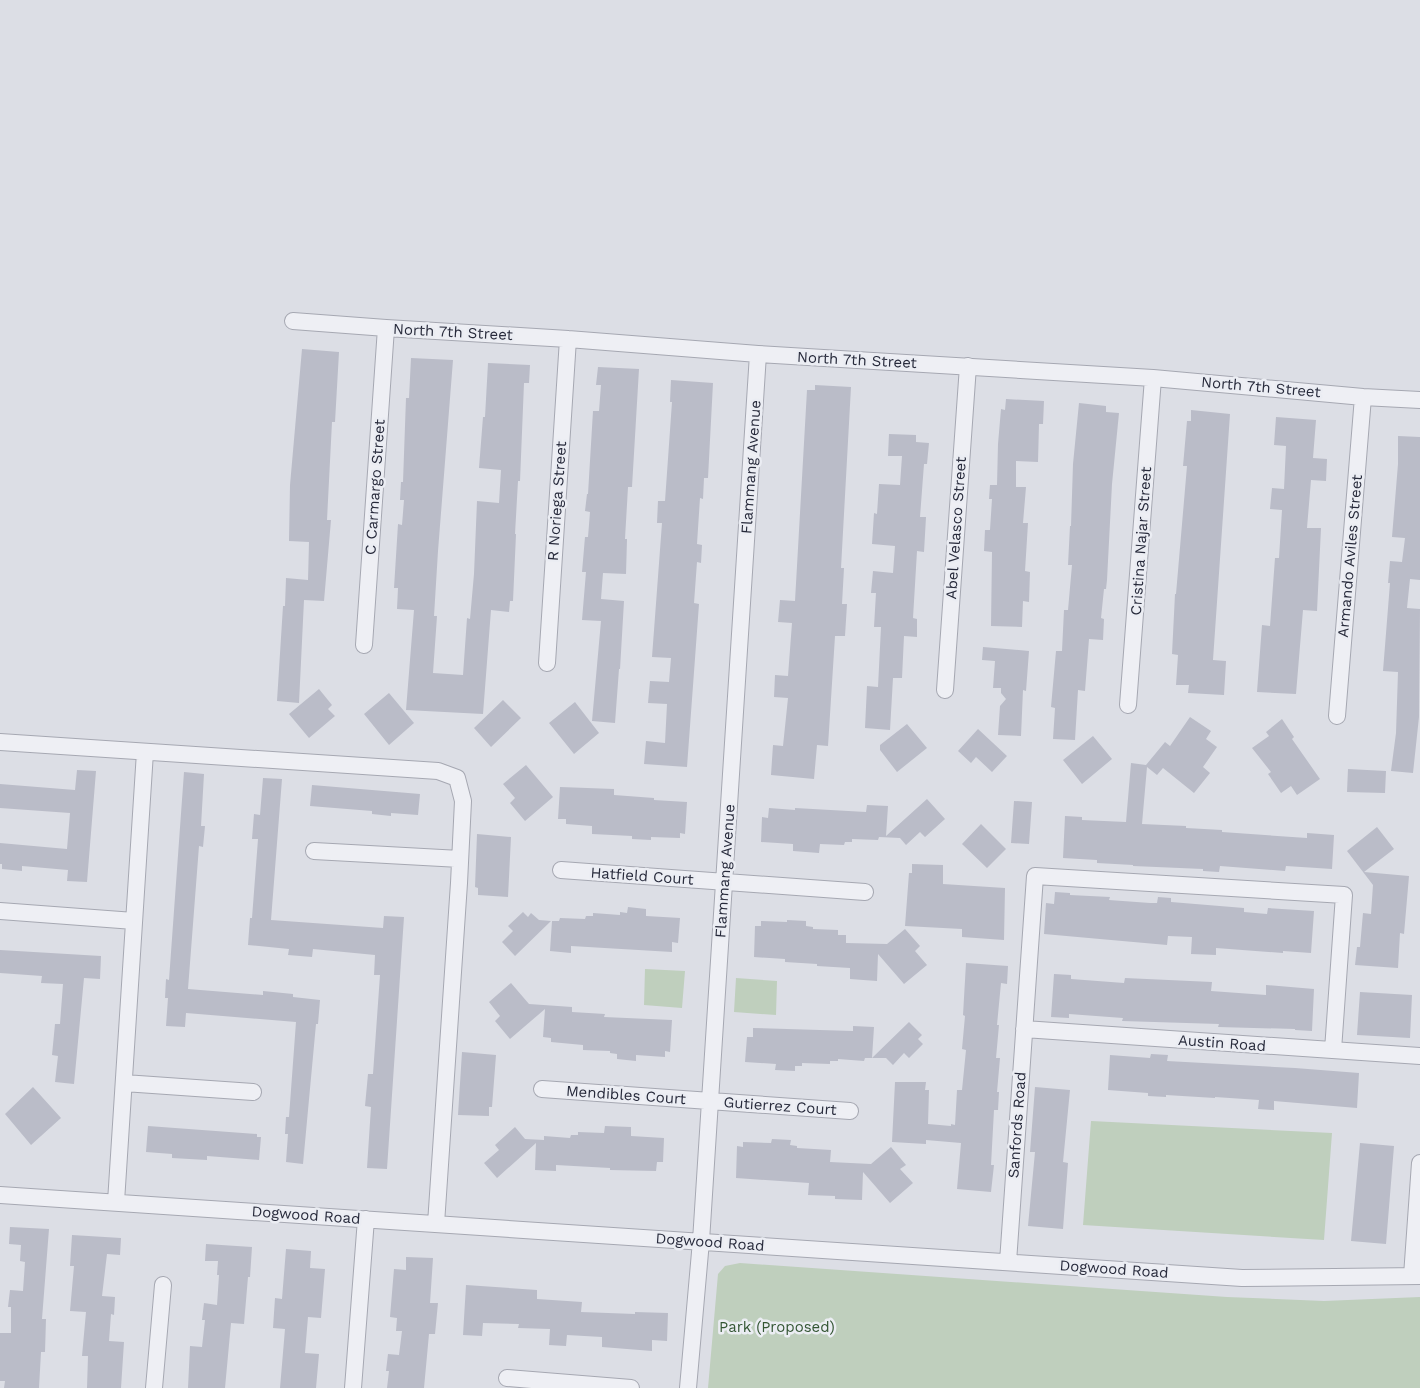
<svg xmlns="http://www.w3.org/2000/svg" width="1420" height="1388" font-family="'Work Sans',sans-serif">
<rect width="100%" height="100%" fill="#dcdee5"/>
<path fill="#bfcfbd" d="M645,969l40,2 -3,37 -38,-3z
M736,978l41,3 -1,34 -42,-3z
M1091,1121l241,12 -8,107 -241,-15z
M740,1263l487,34 97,4 96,-4v91h-712l10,-114 7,-8z"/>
<path fill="#babcc8" d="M302,349l37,3 -4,70h-3l-5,98h4l-7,81 -20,-1 -5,103 -22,-2 6,-95h2l1,-28 22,2 1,-38 -20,-1 1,-56z
M411,358l42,2 -15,191 -4,65h3l-4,57 30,2 4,-57 3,1 4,-45 3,-73 22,2 2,-33 -22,-2 4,-51h2l3,-54 42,2 -1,18h-5l-4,98h-2l-3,53h1l-3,67h-3l-1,11 -18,-2 -8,104 -77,-4 8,-100 -17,-1 1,-21h-4l4,-64 4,1 2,-25h-4l1,-18h2l3,-84h3z
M598,367l41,2 -7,118h-4l-3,52h2l-1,35 -23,-1 -2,26 23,2 -4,68h-1l-4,54 -23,-2 9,-100 -19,-1 4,-48h-4l3,-35h3l2,-25 -5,-1 2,-17h1l5,-83h6l2,-26h-5z
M671,380l42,3 -5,95h-4l-1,21 -3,-1 -3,46 5,1 -1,18 -4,-1 -3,41 5,1 -12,163 -43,-3 2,-23 19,2 2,-39 -19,-1 2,-22 19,1 2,-24 -19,-1 10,-134h-5l1,-22h7l7,-99h-2z
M815,385l36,2 -10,181h3l-2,36h5l-2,32h-10l-7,110 -11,-1 -3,34 -43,-4 2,-30 10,1 5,-48 -14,-1 1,-22 13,1 4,-53 -14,-1 2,-22 15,1 12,-211h8z
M1006,399l38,2 -1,23h-4l-1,38 -22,-1v26h10l-3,36h5l-3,48 5,1 -1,30 -6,-1 -1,26 -31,-1 1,-74 -8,-1 1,-21h5l2,-31h-3l1,-14h7l1,-41 3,-35 4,1z
M1079,403l27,3v6l13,1 -7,71 -5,96 -1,9h-2l-3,29 3,1 -1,21 -14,-1 -4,52 -7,-1 -3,50 -22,-1 2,-31 -4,-1 5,-56h6l2,-41h4l4,-45h-4l2,-39h1l2,-62z
M1191,410l39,4 -17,246 13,1 -2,34 -36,-2 1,-8h-13l2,-30 -6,-1 3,-60h1l11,-128h-4l4,-45h4z
M1276,417l40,3 -3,38 14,1 -1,22 -15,-1 -4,48h14l-4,83 -14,-1 -7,84 -39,-2 5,-67 8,1 5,-68h4l3,-48 -12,-1 2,-21 12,1 2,-43 -12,-1z
M889,434l27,1v7l13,1 -2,21h-3l-4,53h6l-2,35 -7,-1 -4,67 4,1v18l-13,-1 -2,42h-9l-3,52 -25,-2 2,-42 11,1 3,-60h-7l2,-34h-5l2,-22 20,2 2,-27 -23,-2 2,-31 3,1 2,-30 21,1 2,-29h-14z
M1398,436l22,1v143l-10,-1 -3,29 13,1 -1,108 -6,56 -22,-2 5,-38 2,-61 -15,-1 7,-88h-2l2,-22 12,1 3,-24 -13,-1 6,-73z
M983,647l46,4 -3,40 -3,-1 -2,46 -23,-1 2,-29 6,-7 -5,-6v-5h-8l2,-27 -13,-1z
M319,689l13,16 -4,4 7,7 -26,22 -20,-24z
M389,693l25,30 -25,22 -25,-31z
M503,700l18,18 -30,29 -17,-19z
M575,702l24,31 -25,21 -25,-31z
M1190,717l21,14 -5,8 11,8 -14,20 7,6 -16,20 -31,-25 -6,7 -10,-8 -5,57 44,2v2l36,2v2l85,6v-5l27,2 -2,34 -46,-3 -1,5 -65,-5 -1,6 -16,-1v-2l-70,-3v-1l-36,-2v-3l-34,-2 2,-42 17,1v3l44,2 5,-59 15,2 19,-23 5,4z
M1282,719l12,18 -2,2 28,40 -23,16 -6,-9 -10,7 -13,-19 3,-2 -19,-24 17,-12 -3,-4z
M907,724l20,24 -30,24 -17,-22v-5z
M978,729l29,27 -15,16 -16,-15 -5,6 -13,-12z
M1093,736l19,23 -30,25 -19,-24z
M526,765l27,32 -28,24 -15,-18 5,-5 -12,-14z
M1348,769l38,2 -1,22 -38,-1z
M77,770l19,1 -9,111 -20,-1 1,-11 -46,-4v5l-20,-2v-5h-2v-21l67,6 3,-36 -70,-5v-24l75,6z
M184,772l20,2 -3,52h4l-2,21 -4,-1 -11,143 75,6v-4l30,3v3l27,3 -2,24h-2l-13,140 -17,-2 2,-28h-3l1,-17h3l7,-95 -110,-9 -1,14 -19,-1 2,-28h-3l1,-19 3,1z
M263,778l19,1 -11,141 112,8 1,-12 20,1 -17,252 -20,-1 4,-61 -6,-1 3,-32h5l7,-99h-6l1,-20 -62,-6 -1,8 -24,-2 1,-6 -41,-4 2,-27h2l6,-79h-6l2,-25 6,1z
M312,785l108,9 -2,21 -27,-2v3l-19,-2v-3l-62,-5z
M560,787l54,2v6l40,3v2l33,2 -2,32 -5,-1v5l-29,-1v3l-19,-1v-3l-40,-2v-8l-26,-2v-5h-8z
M927,799l18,20 -20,18 -5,-5 -14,13 -6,-7 -21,-1 -1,3 -26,-1v3h-7l-1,3 -24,-1 -1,9 -26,-2v-7l-32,-2 1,-25 6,1 1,-10 26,2v-2l71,4 1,-7 21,1 -2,30z
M1014,801l18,1 -3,42 -18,-1z
M981,824l25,25 -19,19 -25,-24z
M1377,827l17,22 -30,23 45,4 -5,58 -4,-1 -2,35 -43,-3 2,-18h3l3,-34 8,1 2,-29 -26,-34z
M477,834l34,3 -3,60 -30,-2v-7l-3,-1z
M912,864l31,1v19l62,4 -1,52 -42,-3v-8l-57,-3 4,-53h3z
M1055,892l15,1v2l40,2 -1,3 41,3h7l1,-6 13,1v4l73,6v4l23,2 1,-6 46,3 -3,42 -28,-2v2l-67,-5v7l-25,-1 1,-17 -24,-1 -1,9 -123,-11 2,-31 8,1z
M628,907l18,2v7l34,2 -2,25 -6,-1v10l-101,-6v7l-21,-2 2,-30h7l1,-3 25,1 1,-3h7v-3l27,2v-3l7,1z
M523,912l5,5 3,-4 8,7 12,1 -36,35 -13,-14 11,-11 -5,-5z
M787,920l19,1v5l7,1v2l25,1v5h8v8l41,1 18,-15 15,17 -5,5 12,14 -23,19 -26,-30 -1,27 -27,-2v-11l-33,-2v-2l-32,-2v-3l-31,-2 1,-31h6v-5l26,1z
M0,950l101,6 -1,23 -16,-1 -10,106 -19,-2 3,-26 -6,-1 3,-31h5l3,-40 -22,-1 1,-7 -42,-3z
M966,963l42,3 -1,18 -6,-1 -4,42h2l-3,33h4l-3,34h2l-1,18h-4l-3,55h3l-3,27 -34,-3 4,-46 -35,-3v4l-34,-2 3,-60h31l-1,8h4l-1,34 23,2v-2l4,1 2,-35h5l4,-40 -4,-1 3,-33 -2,-1z
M1054,974l17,1v4l53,4 1,-5 87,4 -1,9 55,4v-10l48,4 -2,42 -17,-1v-1l-77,-2 1,-3 -97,-3 1,-3 -54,-4v4l-18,-1z
M511,983l18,21 43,3v5l33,2 -1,3 68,3 -2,32 -5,-1v6l-29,-2v6l-19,-2v-5l-7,-1v-2l-27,-1v-5l-32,-3v-4l-8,-1 2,-28 -35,30 -15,-18 5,-5 -11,-14z
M1360,992l52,3 -2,43 -53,-3z
M909,1022l13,13 -4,4 5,5 -14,14 -5,-5 -11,12 -7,-7h-14z
M853,1026l21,1 -2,31h-7l-1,3 -26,-2v2h-8v3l-28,-1v3h-7v5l-20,-1 1,-6 -31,-2 2,-25h6v-9l100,3z
M462,1052l34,3 -4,52h-3v9l-31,-1z
M1151,1054l17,1 -1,6 128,7 64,5 -2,35 -83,-7v9l-16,-1 1,-9 -44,-3v1l-49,-3v2l-18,-1v-3l-40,-3 2,-35 40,3z
M33,1087l28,31 -30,27 -26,-31z
M1035,1087l35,3 -7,72 5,1 -5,66 -35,-3 7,-74h-5z
M148,1126l109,8v3h4l-2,23 -52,-4v4l-35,-2v-4l-26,-2z
M605,1126l26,1v9l33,2 -1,24h-6l-1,9 -46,-1v-2l-54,-3v6l-21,-1 1,-27 -39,35 -13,-15 15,-13 -4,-5 20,-18 10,12 19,1v-4l26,2 1,-3h7v-3l26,1z
M772,1139l19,1 -1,5 7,1v2l34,2 -1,12 41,2 20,-17 15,18 -6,4 13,14 -23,20 -27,-31 -1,28 -27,-1v-3l-27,-1 1,-12 -73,-5 1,-32 6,1v-5l28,1z
M1360,1143l34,3 -8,98 -35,-3z
M10,1227l39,2 -7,90h4l-1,33h-4l-2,36h-35l1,-7h-5v-48h11v-26h-3l2,-17 13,1 2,-29 -5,-1 1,-16 -12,-1z
M72,1235l49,3 -1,17 -13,-1 -5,42 13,1 -1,18 -3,-1 -2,27 15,1 -3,46h-34l1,-32h-6l4,-44 -16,-1 4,-45h-4z
M206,1244l46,3 -2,30h-2l-4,47 -13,-1 -6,65h-37l2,-42 12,1 3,-27h-3l2,-17 13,2 2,-30h-2l1,-14h-13z
M286,1249l25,2 -1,17 15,1 -4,49 -13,-1 -3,36 14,1 -3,34h-36l5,-59 -12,-1 2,-30 7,1z
M406,1257l27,1 -3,45h8l-3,31h-6l-5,54h-37l2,-17h-3l2,-17 11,1 3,-24h-6l1,-13 -7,-1 4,-48 12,1z
M466,1285l71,5v9l45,3 -1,10 54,2v-2l33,1 -1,28 -15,-1v11l-50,-4v-10l-35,-2 -1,11 -17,-1 1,-16 -32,-1 1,-4 -36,-1 -1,13 -19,-1z"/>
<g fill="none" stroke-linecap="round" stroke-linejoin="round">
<defs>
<path id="minor" d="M293,321l93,7 182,11 190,15 395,24 210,19 57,3
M364,645l22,-317
M547,663l21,-324
M945,690l23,-324
M1128,705l25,-327
M1337,716l26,-319
M0,742l438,29 19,7 6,23 -4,82 -23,341
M314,851l146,8
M561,870l304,22
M0,911l134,10
M1024,1029l396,27
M124,1083l129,9
M542,1089l308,22
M0,1195l1242,83 178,-2
M116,1202l29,-450
M1008,1262l27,-386 309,19 -11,155
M1412,1276l8,-113
M507,1378l124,10
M154,1388l9,-103
M353,1388l13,-169
M688,1388l13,-147 57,-887"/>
</defs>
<use href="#minor" stroke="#a6a8b2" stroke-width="18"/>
<use href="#minor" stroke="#eeeff4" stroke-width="16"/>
</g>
<g text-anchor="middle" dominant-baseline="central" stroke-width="5" stroke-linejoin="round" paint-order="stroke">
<g font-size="15" fill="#272a3b" stroke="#ebedf3">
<text transform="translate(453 332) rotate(3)">North 7th Street</text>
<text transform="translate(857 360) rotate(3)">North 7th Street</text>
<text transform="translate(1261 387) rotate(5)">North 7th Street</text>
<text transform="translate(751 467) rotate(-86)">Flammang Avenue</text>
<text transform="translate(375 487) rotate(-86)">C Carmargo Street</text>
<text transform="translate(557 501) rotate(-86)">R Noriega Street</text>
<text transform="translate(956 528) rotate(-86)">Abel Velasco Street</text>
<text transform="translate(1141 541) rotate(-86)">Cristina Najar Street</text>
<text transform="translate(1350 556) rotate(-85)">Armando Aviles Street</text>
<text transform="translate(725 871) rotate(-86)">Flammang Avenue</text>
<text transform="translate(642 876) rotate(4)">Hatfield Court</text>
<text transform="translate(1222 1043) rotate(4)">Austin Road</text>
<text transform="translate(626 1095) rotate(4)">Mendibles Court</text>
<text transform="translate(780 1106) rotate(4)">Gutierrez Court</text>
<text transform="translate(1017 1125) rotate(-86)">Sanfords Road</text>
<text transform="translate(306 1215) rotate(4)">Dogwood Road</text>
<text transform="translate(710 1242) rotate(4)">Dogwood Road</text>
<text transform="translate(1114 1269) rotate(4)">Dogwood Road</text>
</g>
<g font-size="15" fill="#345634" stroke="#ebedf3">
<text x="777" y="1327">Park (Proposed)</text>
</g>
</g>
</svg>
